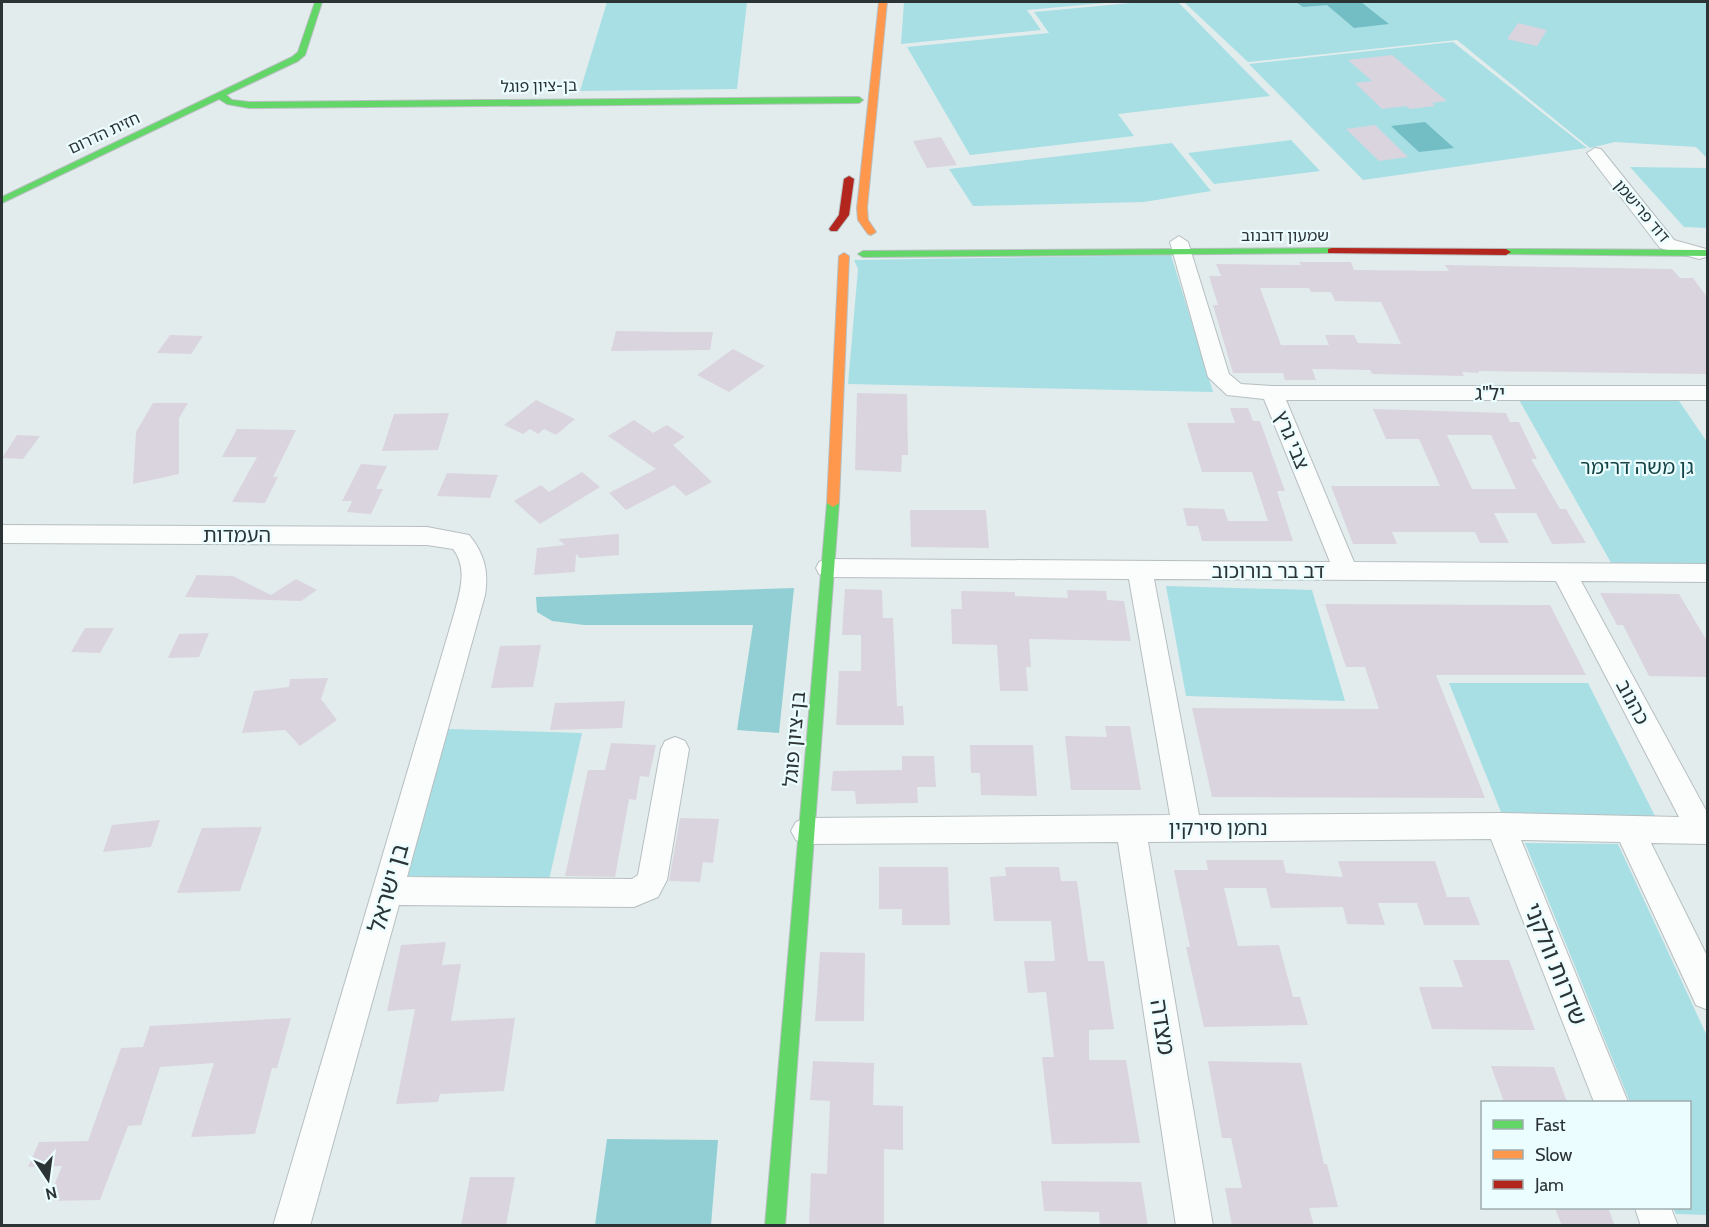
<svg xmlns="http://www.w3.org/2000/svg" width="1709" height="1227" font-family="Cabin,'Noto Sans Hebrew',sans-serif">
<rect width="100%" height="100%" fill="#e2eced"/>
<path fill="#a7dfe4" d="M607,2h140l-10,87 -157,2z
M904,2h212l-89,8 14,20 -140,14z
M1141,2h37l92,94 -152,18 16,22 -164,19 -63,-108 142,-14 -15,-21z
M1184,2h523v156l-11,-11 -81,-5 -25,6 -133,-108 -209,22z
M1453,42l134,106 -224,32 -114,-116z
M1291,140l29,31 -106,13 -26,-31z
M1172,143l39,48 -67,11 -171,4 -24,-37z
M1630,167l77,1v60l-23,-1z
M1171,255l42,137 -365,-8 10,-115 -4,-9z
M1518,398h159l30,44v126h-93z
M1166,586l146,4 33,111 -159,-5z
M1449,683h139l68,135 -153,-1z
M448,729l134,4 -33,147 -142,-4z
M1525,843l93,1 89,192v179l-31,-1 -3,-6h17v-106h-60z"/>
<path fill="#92cfd4" d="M794,588l-15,145 -42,-3 16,-105h-169l-32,-4 -15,-9 -1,-15z
M607,1139l111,1 -7,85h-116z"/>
<path fill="#73bec4" d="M1296,2h65l28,22 -35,4 -27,-23 -24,2z
M1425,122l29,26 -35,4 -28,-26z"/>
<path fill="#dad4df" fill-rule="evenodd" d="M1518,23l29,7 -10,16 -30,-7z
M1392,55l55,46 -15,2 3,3 -25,3 -4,-3 -24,3 -27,-26 17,-2 -24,-21z
M1375,125l33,32 -29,4 -33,-32z
M941,137l16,28 -30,3 -14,-27z
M1299,262h52l3,8 95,1 -4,-6 227,4 8,9h13l14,19v77l-229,-3 1,2 -17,-1 2,4 -92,-2 -2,-4 -58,-1 4,11h-31l-2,-7h-50l-20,-68h5l-9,-29h12l-5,-12 85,1zM1260,288h49l2,4h20l4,9 46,1 20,42 -43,-1 -4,-8h-29l4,10h-48z
M616,331l58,1h39l-3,18 -99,1z
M170,335l33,1 -12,18 -34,-1z
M733,349l32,17 -36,26 -32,-17z
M857,393l50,1 1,61h-6l-1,17 -46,-2z
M536,400l39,19 -19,16 -12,-6 -6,5 -8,-5 -7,5 -19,-9z
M153,403h35l-9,15v56l-46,10 3,-52z
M1230,408h18l5,13h7l25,70h-8l16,50h-91l-4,-15h-11l-4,-18 41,1 4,12h40l-16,-49h-50l-15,-49h48z
M1373,409l133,4 4,9h9l18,37h-6l29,50h6l20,34 -34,1 -16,-31h-42l15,30h-29l-5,-11h-83l5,12h-44l-22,-58h109l-21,-47h-33zM1447,435h44l25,54h-44z
M449,413l-11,37 -56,1 12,-37z
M634,420l19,13 14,-8 18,12 -12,8 39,37 -26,14 -12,-11 -48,25 -17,-17 47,-24 -48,-33z
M237,429l59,1 -23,47h5l-13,26 -33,-1 25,-45h-35z
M17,435l23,1 -17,23 -21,-1z
M361,464l26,2 -11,23h7l-12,25 -24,-2 5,-11h-10z
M582,472l18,15 -60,37 -26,-23 27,-16 8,7z
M447,473l51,2 -8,23 -53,-2z
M910,510h76l3,38 -78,-1z
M619,534v21l-39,3 -4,-4 -1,18 -41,3 3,-27 28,-3 -7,-6z
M197,575l36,1 38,19 25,-16 21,11 -16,11 -116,-4z
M845,589l37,1 1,28h10l4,88h6l1,19h-68l3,-54h22v-36h-19z
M1067,590l39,1 1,9 17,1 7,40 -102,-2 2,28h-5l2,24h-28l-3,-46 -45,-1 -1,-35h11l-1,-18 54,1v4l53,2z
M1600,593l79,1 28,47v36l-58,-1 -26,-51h-6z
M1325,604l225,1 36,70h-150l49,123 -273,-1 -20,-89 187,1 -14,-42h-19z
M85,628h29l-14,25 -29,-1z
M209,633l-10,24 -31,1 11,-24z
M541,645l-8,42 -42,1 9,-42z
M328,678l-7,21 16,21 -37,26 -15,-16 -43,3 12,-42 35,-4 1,-8z
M625,701l-3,27 -72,2 5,-27z
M1105,726h25l11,64h-70l-6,-54 42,1z
M611,743l45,2 -7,32 -9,-1 -4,24 -7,-1 -14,78 -50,-1 23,-106h17z
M970,745h63l4,51 -56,-1 -1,-22h-9z
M902,756h32l2,31h-19l1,16 -62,1 -1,-13h-24l2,-20 69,-1z
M680,818l39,1 -6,44 -10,-1 -3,20 -31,-1z
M160,820l-9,27 -48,5 9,-27z
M262,827l-22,64 -63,2 25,-65z
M1206,860h77l3,13 57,4 -5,-16h97l12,36h22l11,28h-56l-7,-22h-39l7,22 -38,-1 -4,-17 -72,1 -5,-20h-42l14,58 41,-1 14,52h7l8,28 -104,2 -18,-80h4l-16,-77h34z
M879,867h69l2,58h-48v-16h-23z
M1005,867h54l2,14h16l11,80h16l10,68 -25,1v30h37l14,83 -88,1 -10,-87h12l-8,-65 -18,1 -4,-32h31l-4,-40h-57l-4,-44 16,-1z
M446,942l-4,23 19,-1 -10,57 64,-3 -11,73 -64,3 -2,8 -42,2 19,-95 -28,2 14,-66z
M820,952l45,1 -1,68h-49z
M1453,960h56l26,70 -103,-1 -13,-42h44z
M291,1018l-14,50h-5l-17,66 -64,3 23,-74 -54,4 -19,58 -13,1 -28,74 -52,1 14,-35 -34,1 11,-25 49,-1 33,-93 22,-1 7,-21z
M813,1061l61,2 -1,42 30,1v44l-19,-1v77h-75l2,-53 16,1 3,-73 -20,-1z
M1208,1061l93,2 23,101h3l11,43 -29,1 5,18h-82l-7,-38h17l-11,-50h-9z
M1491,1066l63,1 13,35h-63z
M470,1177h45l-9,49h-45z
M1041,1181l100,1 7,44h-48l-1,-14 -55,-1z
M1555,1208h53l7,18h-53z"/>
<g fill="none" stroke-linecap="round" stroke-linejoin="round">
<defs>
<path id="street" d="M1595,148l6,1 73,91 32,9v8l-7,2 -39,-11 -73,-95z
M1179,236l9,6 41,132 12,10 31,2h436v14h-422l68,162 354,2v18l-127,-1 127,233v30l-57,-1 57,115v52l-12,-5 -76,-163 -99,-2 107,262h-34l-103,-263 -343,3 65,384h-37l-58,-384 -312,2 -10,-4 -5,-9 5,-9 10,-4 364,-3 -41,-236 -301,-2 -9,-3 -3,-6 3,-6 9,-3 502,3 -66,-163 -37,-4 -19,-18 -38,-135zM1154,579l402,2 123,236 -178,-4 -302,2z
M2,525l425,2 42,8c15,18 20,36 16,60l-78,282 225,2 6,-4 23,-126 4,-8 10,-4 10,4 4,8 -22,131 -9,17 -24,10 -235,-2 -89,321h-37l181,-612c6,-22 14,-46 -1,-65l-26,-4 -425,-2z
M1635,1208h36l7,18h-37z"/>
<path id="fast" d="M315,2h7l-17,53 -7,6 -72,34 6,5 17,2 610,-5 4,3 -4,3 -610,5 -22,-4 -8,-5 -217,104v-6l290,-140 6,-5z
M1332,248l4,1v4l-473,4 -5,-3 5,-3z
M1506,249l202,1v6l-206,-2v-4z
M833,499l6,4 -54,723h-20l62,-723z"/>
<path id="slow" d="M879,2h8l-20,206 1,12 8,12 -5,3 -3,-1 -10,-14 -1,-12z
M844,253l5,3 -10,247 -6,4 -6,-4 12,-247z"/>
<path id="jam" d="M849,176l5,3 -5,36 -12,16h-6l-2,-2 10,-14 5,-36z
M1332,248l174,1 5,3 -5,3 -178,-2v-4z"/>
</defs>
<use href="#street" stroke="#b7bfc0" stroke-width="2"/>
<use href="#fast" stroke="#b7bfc0" stroke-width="2"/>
<use href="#slow" stroke="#b7bfc0" stroke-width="2"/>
<use href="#jam" stroke="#b7bfc0" stroke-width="2"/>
<use href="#street" fill="#fbfcfc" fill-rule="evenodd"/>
<use href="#fast" fill="#63d668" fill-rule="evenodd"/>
<use href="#slow" fill="#ff974d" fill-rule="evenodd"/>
<use href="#jam" fill="#b3261e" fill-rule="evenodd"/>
</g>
<g text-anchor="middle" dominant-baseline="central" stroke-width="4.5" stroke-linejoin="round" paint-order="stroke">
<g font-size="16" fill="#2c3334" stroke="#ebfdff">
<text transform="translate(539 86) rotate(-1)">בן-ציון פוגל</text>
<text transform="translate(104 133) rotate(-25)">חזית הדרום</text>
<text transform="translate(1642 211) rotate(50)">דוד פרישמן</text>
<text x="1285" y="235">שמעון דובנוב</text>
</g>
<g font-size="20" fill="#2c3334" stroke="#ebfdff">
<text x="1490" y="393">יל"ג</text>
<text transform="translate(1292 440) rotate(68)">צבי גרץ</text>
<text x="237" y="535">העמדות</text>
<text x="1268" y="571">דב בר בורוכוב</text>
<text transform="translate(1633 702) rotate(62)">כהנוב</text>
<text transform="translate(794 739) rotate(-85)">בן-ציון פוגל</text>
<text x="1218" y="828">נחמן סירקין</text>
</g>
<g font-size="20" fill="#144346" stroke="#ebfdff">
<text x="1637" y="467">גן משה דרימר</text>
</g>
<g font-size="24" fill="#2c3334" stroke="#ebfdff">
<text transform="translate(388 888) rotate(-74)">בן ישראל</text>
<text transform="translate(1556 964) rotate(68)">שדרות וולקני</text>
<text transform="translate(1163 1027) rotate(81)">מצדה</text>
</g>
</g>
<rect width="1709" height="1227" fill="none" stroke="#2c3334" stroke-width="6"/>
<rect x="1481" y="1101" width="210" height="108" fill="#ebfdff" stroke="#9facae" stroke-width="1.5"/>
<rect x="1493" y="1120" width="30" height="9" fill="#63d668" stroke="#9facae" stroke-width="1.5"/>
<text x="1535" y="1131" font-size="18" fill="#2c3334">Fast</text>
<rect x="1493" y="1150" width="30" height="9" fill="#ff974d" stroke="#9facae" stroke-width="1.5"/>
<text x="1535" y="1161" font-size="18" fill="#2c3334">Slow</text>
<rect x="1493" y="1180" width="30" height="9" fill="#b3261e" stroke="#9facae" stroke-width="1.5"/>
<text x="1535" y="1191" font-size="18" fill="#2c3334">Jam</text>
<g transform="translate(48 1179) rotate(167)" stroke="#ebfdff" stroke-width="4.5" paint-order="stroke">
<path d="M0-4.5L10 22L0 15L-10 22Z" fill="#2c3334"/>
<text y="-9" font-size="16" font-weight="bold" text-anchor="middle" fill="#2c3334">N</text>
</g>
</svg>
